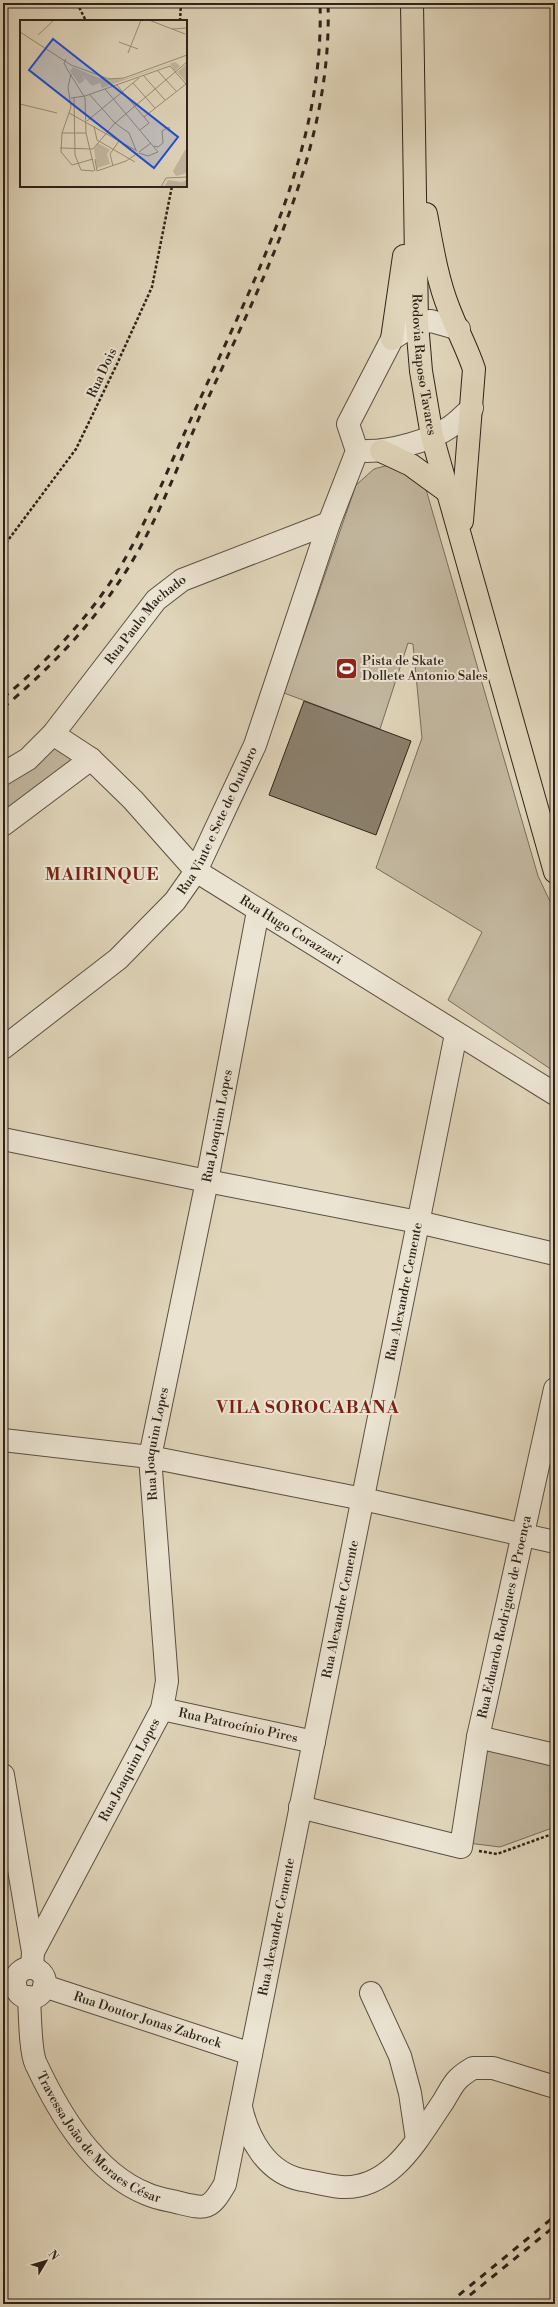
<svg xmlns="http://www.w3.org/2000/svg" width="558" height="2307" font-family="'Libre Bodoni',serif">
<rect width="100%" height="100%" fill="#e0d5ba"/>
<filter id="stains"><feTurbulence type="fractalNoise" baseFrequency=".005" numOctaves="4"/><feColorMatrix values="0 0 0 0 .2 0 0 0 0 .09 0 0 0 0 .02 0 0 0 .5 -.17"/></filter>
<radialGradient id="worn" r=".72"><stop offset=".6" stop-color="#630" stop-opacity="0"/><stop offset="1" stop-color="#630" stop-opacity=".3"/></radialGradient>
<path fill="#c2b79f" stroke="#786d5c" d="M385,466h12l28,20 113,390 17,36v160l-107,-72 34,-68 -106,-64 46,-130 -9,-94 -5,-1 -28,86 -96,-36 72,-208 18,-16z
M56,741l19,18 -72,56v-33z
M485,1741l70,19v67l-55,20 -32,-4z"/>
<path fill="#8b806d" stroke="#2f231a" d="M304,701l107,40 -35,94 -107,-40z"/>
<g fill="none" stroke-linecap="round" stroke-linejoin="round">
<defs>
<g id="minor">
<path d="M367,451c24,0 63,-10 83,-24 8,-5 15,-13 22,-19"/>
<path id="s1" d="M53,734l38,25 42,41 63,71 359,223"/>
<path id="s2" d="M3,774l25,-15 25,-25 103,-134 26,-20 147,-57"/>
<path d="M3,825l88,-66"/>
<path id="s3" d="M3,1048l115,-89 57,-58 21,-30 59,-126 74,-222 28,-72 -9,-27 44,-85 25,-16 14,-2 28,8"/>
<path d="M3,1139l204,42 211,41 137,32"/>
<path d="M3,1440l147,17 213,42 192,43"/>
<path id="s4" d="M162,1709l152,33"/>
<path d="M478,1737l77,18"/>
<path d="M3,1775l30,177 -1,16"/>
<path id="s5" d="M300,1807l161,40 17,-110 77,-348"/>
<path id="s6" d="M33,1952l129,-243 5,-28 -17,-224 57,-276 51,-270"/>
<circle cx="30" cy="1983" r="15"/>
<path id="s7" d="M44,1986l207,68"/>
<path d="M371,1993l29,63 10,37 7,47"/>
<path id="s8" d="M29,1997c1,15 1,55 7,67 23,49 58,109 111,130 9,4 20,6 29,8 29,7 33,10 49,-18l231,-1150"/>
<path d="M241,2107c7,32 26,66 61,73 13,2 26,6 39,7 51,3 77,-49 102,-85 5,-8 9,-17 15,-23 4,-4 10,-8 15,-11h20l62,19"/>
</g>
<g id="highway">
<path id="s9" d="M412,3l5,320 4,48 11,65 123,436"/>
<path d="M426,214c6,32 11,65 23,95 8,21 18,39 25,60l-12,152"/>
<path d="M392,339l12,-83"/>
<path d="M381,451l30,14 37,27"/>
</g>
</defs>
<use href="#minor" stroke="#5b5042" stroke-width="24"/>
<use href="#highway" stroke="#2f231a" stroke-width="24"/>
<path stroke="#2f231a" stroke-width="2.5" stroke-dasharray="3 2" stroke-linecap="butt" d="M77,3l9,18
M180,21l1,-18
M3,371l4,-2
M3,547l73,-98 41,-85 35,-77 20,-101
M479,1851l18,3 58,-21"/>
<use href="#minor" stroke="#ebe4d2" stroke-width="22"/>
<use href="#highway" stroke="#e0d5ba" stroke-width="22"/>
<path stroke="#2f231a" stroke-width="3" stroke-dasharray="7 7" stroke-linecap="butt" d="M3,698c43,-36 82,-76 113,-124 32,-52 54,-111 80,-166 58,-128 129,-259 124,-405
M3,708c45,-38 85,-79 118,-129 33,-49 54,-107 78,-161 60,-132 134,-266 129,-415
M448,2304l107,-88
M459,2304l96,-78"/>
</g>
<defs>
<symbol id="stadium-square" viewBox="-11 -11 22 22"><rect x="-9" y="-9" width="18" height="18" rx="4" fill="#8f2418" stroke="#ebe4d2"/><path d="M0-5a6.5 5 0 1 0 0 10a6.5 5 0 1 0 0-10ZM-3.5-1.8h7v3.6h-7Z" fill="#fff"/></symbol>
</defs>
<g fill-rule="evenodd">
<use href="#stadium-square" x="334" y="656" width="25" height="25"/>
</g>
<g text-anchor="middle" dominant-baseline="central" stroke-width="4" stroke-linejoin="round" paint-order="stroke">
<g font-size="13" fill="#2f231a" stroke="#ebe4d2">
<text stroke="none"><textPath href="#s9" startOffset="362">Rodovia Raposo Tavares</textPath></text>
<text transform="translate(102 373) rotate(-65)">Rua Dois</text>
<text stroke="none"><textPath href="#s2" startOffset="212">Rua Paulo Machado</textPath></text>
<text stroke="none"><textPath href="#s3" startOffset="318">Rua Vinte e Sete de Outubro</textPath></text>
<text stroke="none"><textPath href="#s1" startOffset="311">Rua Hugo Corazzari</textPath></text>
<text stroke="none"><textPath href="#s6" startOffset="866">Rua Joaquim Lopes</textPath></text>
<text stroke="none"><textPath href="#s8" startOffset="1243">Rua Alexandre Cemente</textPath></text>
<text stroke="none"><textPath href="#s6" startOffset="542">Rua Joaquim Lopes</textPath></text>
<text stroke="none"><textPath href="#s8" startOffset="919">Rua Alexandre Cemente</textPath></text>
<text stroke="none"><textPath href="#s5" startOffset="400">Rua Eduardo Rodrigues de Proença</textPath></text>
<text stroke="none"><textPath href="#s4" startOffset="78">Rua Patrocínio Pires</textPath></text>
<text stroke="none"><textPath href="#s6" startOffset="206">Rua Joaquim Lopes</textPath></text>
<text stroke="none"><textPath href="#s8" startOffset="595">Rua Alexandre Cemente</textPath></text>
<text stroke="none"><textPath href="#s7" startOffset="109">Rua Doutor Jonas Zabrock</textPath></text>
<text stroke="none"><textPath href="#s8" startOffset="167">Travessa João de Moraes César</textPath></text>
</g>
<g font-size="13" fill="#2f231a" stroke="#ebe4d2" text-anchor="start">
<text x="362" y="661">Pista de Skate<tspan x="362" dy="15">Dollete Antonio Sales</tspan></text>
</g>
<g font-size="17" font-weight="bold" letter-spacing="1" fill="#7a1f14" stroke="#ebe4d2">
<text x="102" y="875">MAIRINQUE</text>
<text x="308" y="1408">VILA SOROCABANA</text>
</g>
</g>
<g transform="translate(20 20)">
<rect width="167" height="167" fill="#e0d5ba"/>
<path d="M155,42l5,4 -5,5 -5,-7 -68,24 -2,-5 -8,3 -10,-11 3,5 -6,4 -9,-13 3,-4 26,11 26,1zM167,44v19l-10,-11zM78,123l12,7 -3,4 3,10 -13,4 -3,-19zM165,130h2v23l-11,3 -3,-5zM148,160l14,2 5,-2v7h-23z" fill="#c2b79f"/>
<path fill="none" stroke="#998e7a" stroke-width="1" d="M129,0l36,14M152,9l15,-1M0,12l51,33 38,14 15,-1 63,-23M18,15l16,-15M99,22l19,7M108,33l13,-33M46,39l-2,4 3,6 18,29 1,35 9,38M137,50l19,21M51,54l-3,13 3,20 -9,26 -1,19 11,13 21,-6M123,55l22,25M113,63l22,25M96,64l33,39 -9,7M85,69l53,63 -10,4 -9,-3M69,74l26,29 14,10 7,17M54,77l1,58 6,15 13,1M51,78l14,-2 85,-30 16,18M0,84l37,9M49,93l68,38M124,97l42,-33M67,101l52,-43M74,106l3,14 38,22M42,113h24M134,126l4,1 5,-4 -1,-12 7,-4 1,4M40,128l33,1 22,-26 72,-61M119,132l12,-9M75,139l2,12 29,-10 12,-8M93,146l-3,-12 9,-13M141,167l5,-9 21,-1"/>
<path fill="#1d4ed8" fill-opacity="0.15" stroke="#1d4ed8" stroke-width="2" d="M33,19l125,98 -24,31 -125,-98z"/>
<rect width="167" height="167" fill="none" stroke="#2f231a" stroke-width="2"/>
</g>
<rect width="558" height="2307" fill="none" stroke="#e0d5ba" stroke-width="16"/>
<rect x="4" y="4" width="550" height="2299" fill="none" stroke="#2f231a" stroke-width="2"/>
<rect x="8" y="8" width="542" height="2291" fill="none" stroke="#2f231a"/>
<g transform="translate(46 2261) rotate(52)" stroke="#ebe4d2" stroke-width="3" paint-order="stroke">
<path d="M0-3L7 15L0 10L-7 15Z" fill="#2f231a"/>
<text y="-6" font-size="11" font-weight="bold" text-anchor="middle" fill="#2f231a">N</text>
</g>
<rect width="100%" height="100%" filter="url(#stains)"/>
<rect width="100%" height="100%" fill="url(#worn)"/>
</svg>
